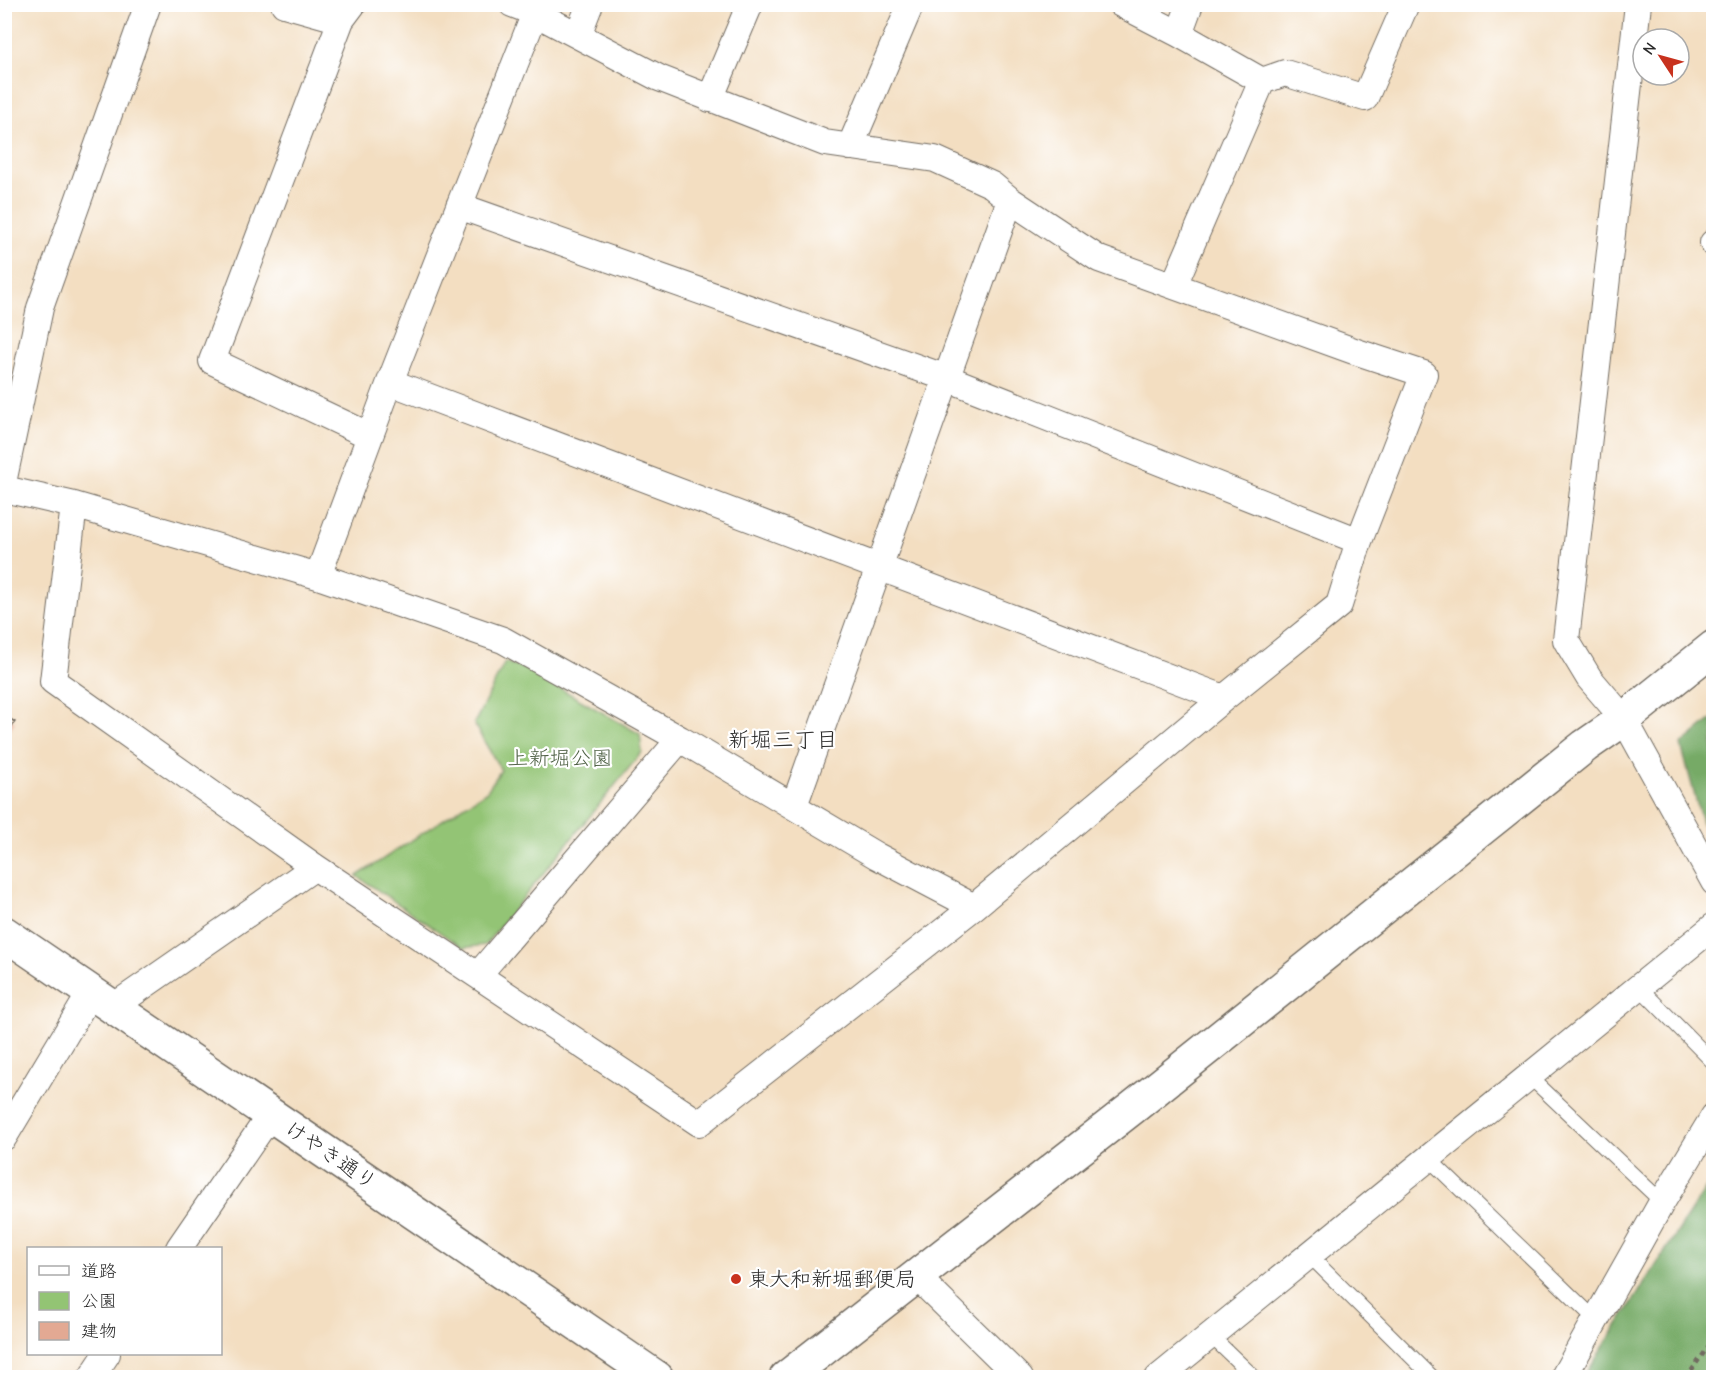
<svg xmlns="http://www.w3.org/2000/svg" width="1718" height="1382" font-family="'Comic Neue','Klee One',sans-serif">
<rect width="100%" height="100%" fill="#fff"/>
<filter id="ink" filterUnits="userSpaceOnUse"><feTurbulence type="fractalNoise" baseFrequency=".0167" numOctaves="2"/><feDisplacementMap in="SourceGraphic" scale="12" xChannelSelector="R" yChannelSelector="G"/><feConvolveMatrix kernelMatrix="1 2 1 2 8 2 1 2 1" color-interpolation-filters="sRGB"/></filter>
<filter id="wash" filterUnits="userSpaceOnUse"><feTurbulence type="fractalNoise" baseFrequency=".008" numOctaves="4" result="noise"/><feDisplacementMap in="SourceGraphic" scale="24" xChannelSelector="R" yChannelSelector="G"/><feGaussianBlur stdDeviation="1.35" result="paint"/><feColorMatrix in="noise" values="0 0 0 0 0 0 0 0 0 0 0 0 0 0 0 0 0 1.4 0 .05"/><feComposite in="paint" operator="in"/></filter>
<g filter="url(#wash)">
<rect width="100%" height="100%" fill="#f3dec1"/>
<path fill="#93c474" stroke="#5f7850" stroke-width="1.5" d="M505,662l23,8 112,64 2,18 -157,193 -22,3 -106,-72 130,-85 14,-21 -27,-46z"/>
<path fill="#76aa66" stroke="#506a48" stroke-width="1.5" d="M1713,718v125l-10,-17 -22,-81z
M1713,1177v200h-129z"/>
<g id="blocks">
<path fill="#e3a993" d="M4,715l11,7 -11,15z"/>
</g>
</g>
<g filter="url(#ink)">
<use href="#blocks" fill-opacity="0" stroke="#716a60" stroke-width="1.5"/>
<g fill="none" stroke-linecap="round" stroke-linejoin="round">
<defs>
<path id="lane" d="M1639,987l75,76
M1529,1076l133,126
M1428,1158l168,162
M1309,1255l124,123
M1210,1335l45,43"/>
<path id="street" d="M284,4l57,16 12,-16
M1121,4l58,30 83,47 23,-8 80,25 41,-94
M1638,4l-72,636 23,38 35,41 90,163
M341,20l-129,341 158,75
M1179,34l11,-30
M578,35l12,-31
M710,99l40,-95
M850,147l61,-143
M459,206l488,172 412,163
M1713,243h1
M1174,285l88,-204
M390,382l834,316
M4,478l36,-170 108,-304
M4,489l70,16 244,71 185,64 177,99 197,117 97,51
M74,505l-21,176 262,186 384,256 275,-216 250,-209 115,-93 20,-64 65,-167 -70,-23 -255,-92 -89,-59 -18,-15 -57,-26 -110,-16 -166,-65 -124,-65 -23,-9
M318,576l72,-194 145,-369
M794,806l216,-606
M478,975l202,-236
M113,1007l202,-140
M4,1137l87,-145
M179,1248l92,-134
M916,1276l104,102
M91,1378l16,-24
M1158,1378l556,-452
M1563,1378l99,-176 52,-86"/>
<path id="secondary" d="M4,933l653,445
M786,1378l350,-273 449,-359 39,-27 90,-72"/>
</defs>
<use href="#lane" stroke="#716a60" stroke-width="16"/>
<use href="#street" stroke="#716a60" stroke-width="28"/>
<use href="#secondary" stroke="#716a60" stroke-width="36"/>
<path stroke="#716a60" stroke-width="4" stroke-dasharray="4.5 4.5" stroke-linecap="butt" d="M1686,1378l28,-39"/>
<use href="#lane" stroke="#fff" stroke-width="14"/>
<use href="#street" stroke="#fff" stroke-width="26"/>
<use href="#secondary" stroke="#fff" stroke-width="33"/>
</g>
</g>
<circle fill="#c8321e" stroke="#fff" stroke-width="2" cx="736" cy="1279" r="6"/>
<g text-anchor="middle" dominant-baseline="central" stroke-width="4.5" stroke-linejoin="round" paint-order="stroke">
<g font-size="21" fill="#4f6145" stroke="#fff">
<text x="560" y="758">上新堀公園</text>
</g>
<g font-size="21" fill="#2b2b2b" stroke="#fff">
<text transform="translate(331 1155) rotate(34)">けやき通り</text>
</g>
<g font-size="21" fill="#2b2b2b" stroke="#fff" text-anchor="start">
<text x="748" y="1279">東大和新堀郵便局</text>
</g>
<g font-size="22" fill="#2b2b2b" stroke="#fff">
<text x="783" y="740">新堀三丁目</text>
</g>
</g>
<rect width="1718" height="1382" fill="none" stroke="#fff" stroke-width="24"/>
<rect x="27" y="1247" width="195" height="108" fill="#ffffff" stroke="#aaaaaa" stroke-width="1.5"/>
<rect x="39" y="1266" width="30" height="9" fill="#ffffff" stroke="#aaaaaa" stroke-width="1.5"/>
<text x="81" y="1277" font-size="18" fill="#2b2b2b">道路</text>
<rect x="39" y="1292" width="30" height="18" fill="#93c474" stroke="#aaaaaa" stroke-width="1.5"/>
<text x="81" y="1307" font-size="18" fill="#2b2b2b">公園</text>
<rect x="39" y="1322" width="30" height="18" fill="#e3a993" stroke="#aaaaaa" stroke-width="1.5"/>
<text x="81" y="1337" font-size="18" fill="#2b2b2b">建物</text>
<g transform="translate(1661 57) rotate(306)"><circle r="28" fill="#ffffff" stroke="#aaaaaa" stroke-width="1.5"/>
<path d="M0-4.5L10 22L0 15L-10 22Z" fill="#c8321e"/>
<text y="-9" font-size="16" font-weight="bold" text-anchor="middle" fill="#2b2b2b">N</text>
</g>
</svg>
